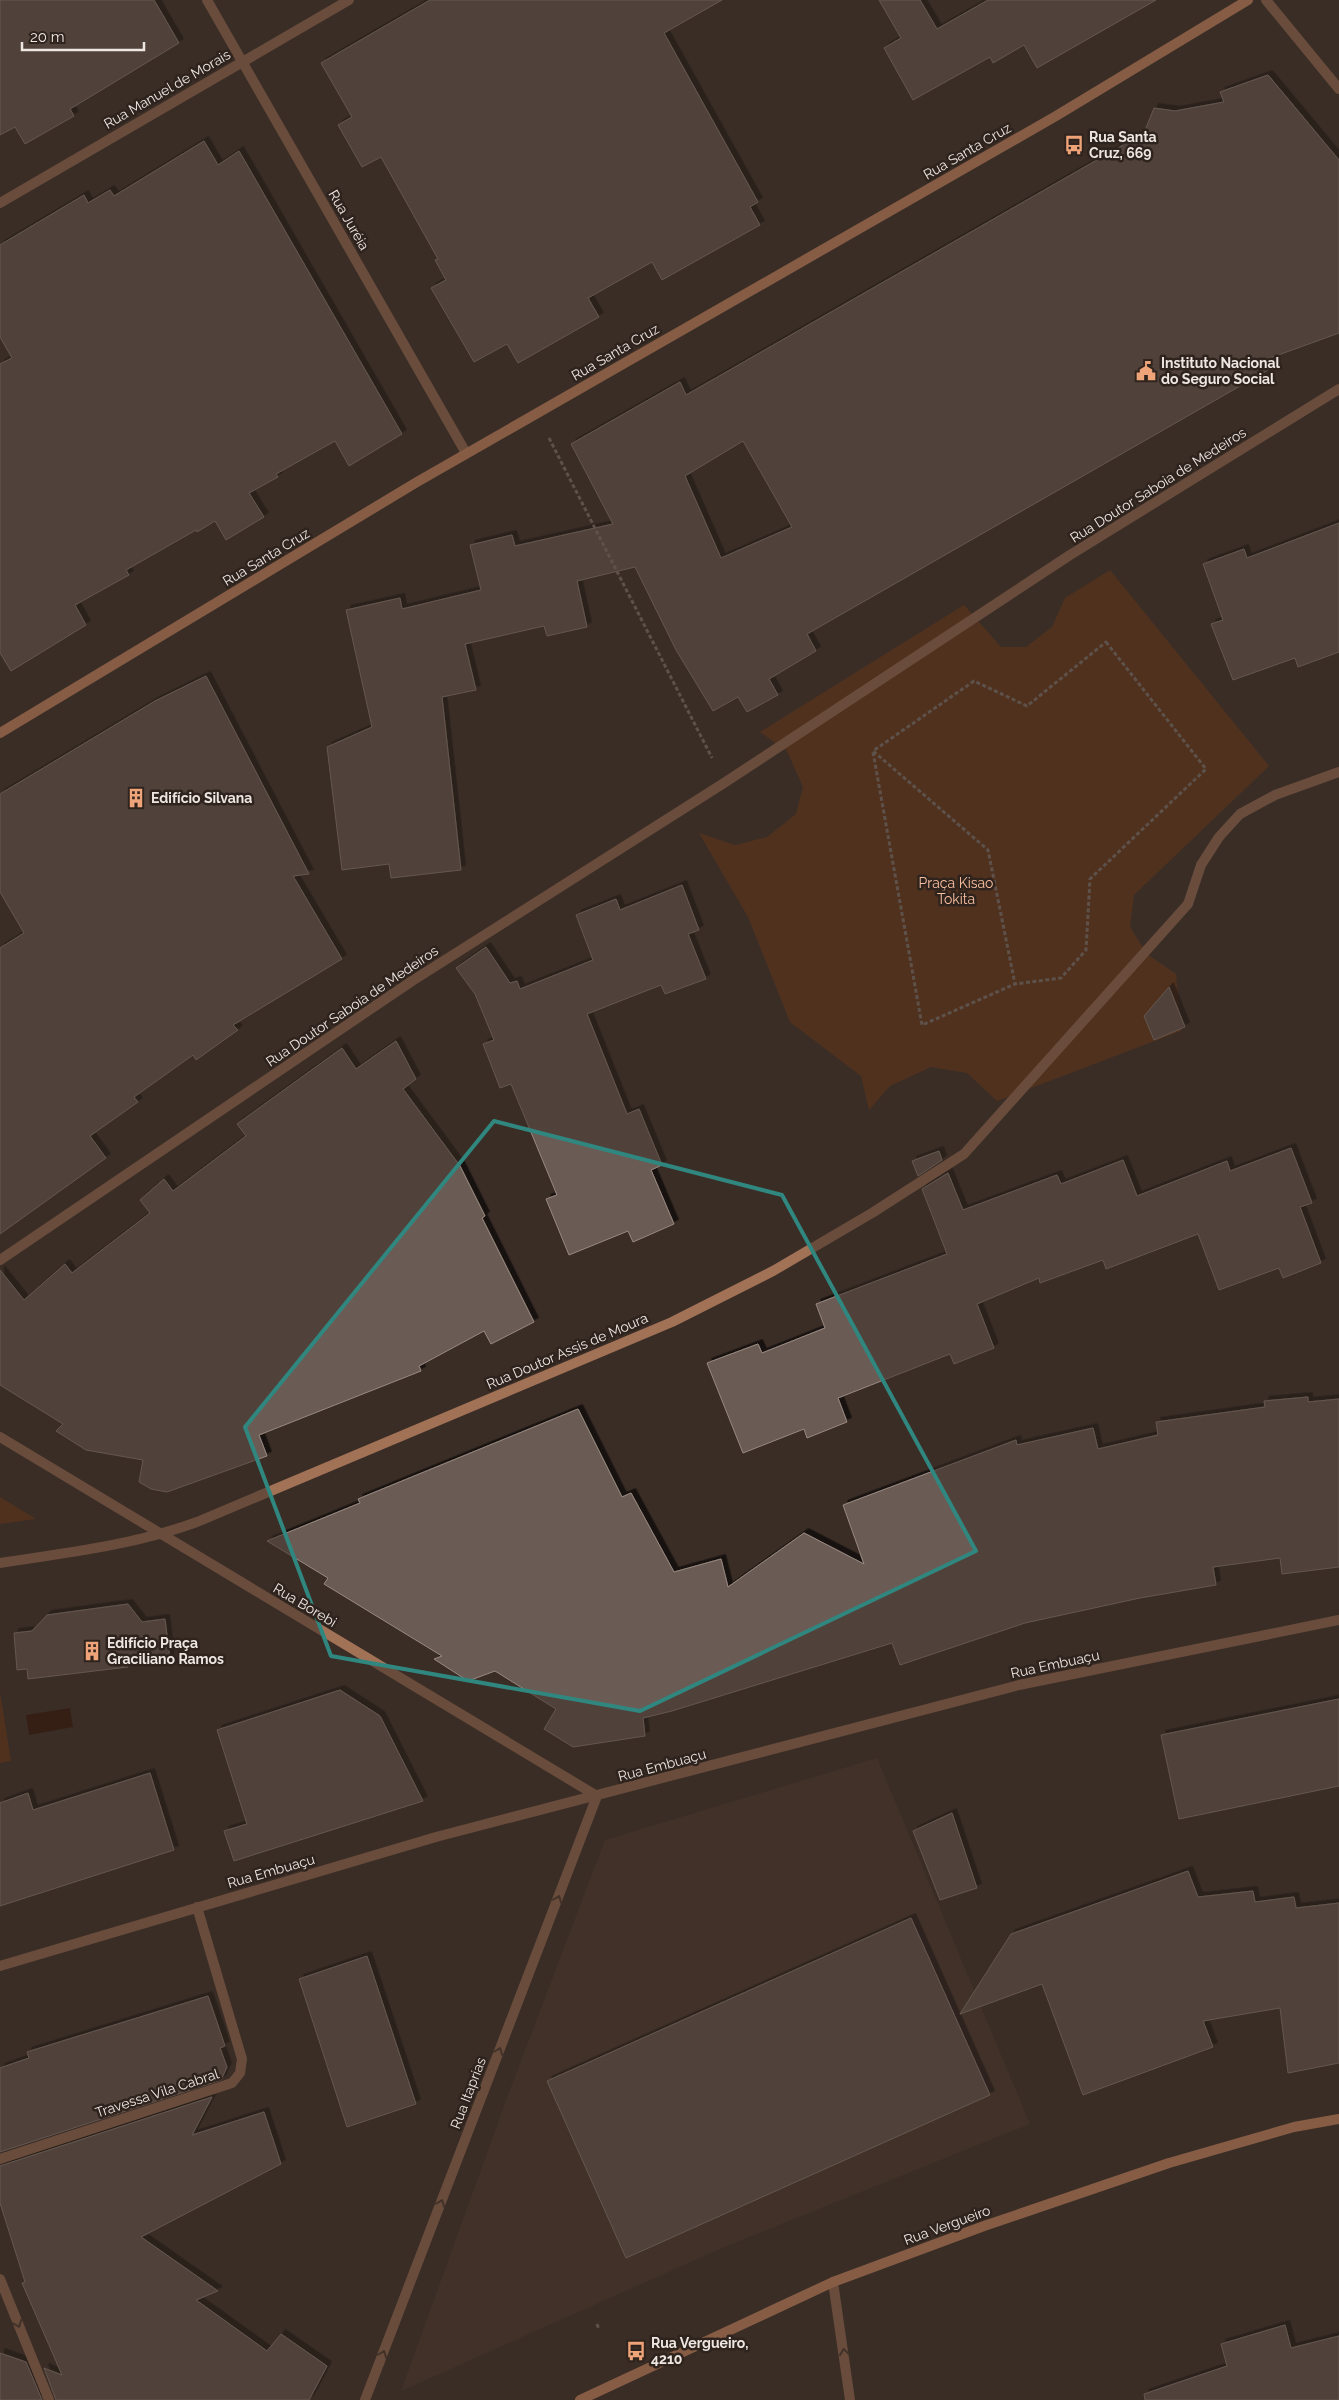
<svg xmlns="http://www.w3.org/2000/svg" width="1339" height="2400" font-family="Raleway,sans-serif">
<defs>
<filter id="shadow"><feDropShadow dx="4.5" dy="-4.5" stdDeviation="0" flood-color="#0009"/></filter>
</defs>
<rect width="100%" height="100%" fill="#3a2d26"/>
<path fill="#49372d" d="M877,1758l153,366 -301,121 -328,146 107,-296 97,-255z"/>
<path fill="#6a3615" d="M1110,570l159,196 -135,129 -4,32 17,27 29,20 5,57 -184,70 -30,-28 -36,-6 -41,19 -21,24 -8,-34 -71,-54 -42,-105 -49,-84 36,12 32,-8 29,-23 7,-27 -16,-36 -27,-19 204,-127 37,42h25l26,-20 13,-29z
M0,1497l36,22 -36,5z
M0,1692l11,69 -11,2z"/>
<path fill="#2f0f00" d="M70,1708l3,19 -44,8 -3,-20z"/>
<path fill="#6a5c55" stroke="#988981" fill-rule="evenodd" filter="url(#shadow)" d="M0,0h154l25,43 -109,66 4,7 -49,28 -10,-17 -15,8z
M430,0h292l-58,33 94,169 -8,5 10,18 -98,55 -10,-18 -64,36 11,19 -81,46 -11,-19 -33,18 -43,-74 15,-8 -11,-20 3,-1 -57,-102 -19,10 -24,-42 14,-8 -31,-54z
M879,0h41l17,29 51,-29h168l-119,68 -13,-23 -31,18 -3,-6 -77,43 -29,-52 17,-10z
M1268,75l71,85v173l-69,25 5,8 -468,268 9,17 -47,28 9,16 -31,17 -9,-15 -25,14 -37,-61 -41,-83 -58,14 10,46 -40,9 -3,-10 -79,18 11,46 -34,7 19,173 -70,8 -2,-14 -47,6 -15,-123 45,-20 -26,-117 54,-12 2,11 79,-19 -11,-45 42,-10 3,11 98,-22 -42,-80 109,-62 6,13 458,-262 10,-25 21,3 49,-9 -4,-10zM743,441l49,86 -71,31 -36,-82z
M204,141l14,24 21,-14 163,283 -53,32 -14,-25 -59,33 2,3 -29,16 15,24 -38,23 -11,-19 -18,11 -1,-2 -70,40 3,5 -54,30 11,20 -75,46 -11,-18v-289l12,-6 -12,-21v-92l84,-50 4,8 22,-13 4,6z
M1339,523v129l-41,15 -3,-9 -62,22 -22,-56 12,-4 -20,-56 41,-15 3,9z
M206,676l103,198 -16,2 49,83 -109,66 5,5 -42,30 -3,-5 -59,42 4,5 -48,34 16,22 -106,76v-286l24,-15 -24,-41v-98l155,-93z
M682,885l17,45 -11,4 18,45 -41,15 -4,-9 -74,29 40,100 12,-5 23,56 -11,5 23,54 -41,18 -5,-11 -59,24 -23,-56 11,-4 -46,-111 -11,4 -17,-44 11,-4 -19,-46 -19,-26 30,-21 24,36 7,-2 3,8 73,-29 -17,-45 40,-16 4,11z
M1169,987l16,40 -31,13 -10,-24z
M396,1041l20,38 -13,10 57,77 25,50 -3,2 52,104 -43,22 -7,-13 -65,35 2,5 -162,64 8,21 -100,36 -16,-3 -12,-7 4,-22 -57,-10 -30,-19 7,-7 -63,-39v-115l24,30 41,-36 7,9 78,-60 -10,-13 24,-21 9,12 73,-55 -9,-12 105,-76 14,21z
M1291,1148l21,55 -12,4 21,56 -38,15 -4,-10 -60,22 -21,-56 -92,35 -3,-9 -63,23 -1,-5 -62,26 17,44 -40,16 -4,-10 -112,44 9,24 -40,16 -3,-9 -61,24 -36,-90 51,-19 4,9 63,-25 -9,-24 131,-50 -25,-65 26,-16 15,37 94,-35 4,9 62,-24 14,36 90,-35 3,10z
M939,1151l3,9 -24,16 -6,-15z
M1308,1397v5l31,-3v168l-57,7 -2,-16 -67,9 3,18 -76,13 -115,25 -125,42 -8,-22 -220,68 -29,7 2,18 -72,11 -29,-18 12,-20 -61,-38 -27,10 -34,-22 8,-3 -118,-72 4,-6 -61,-37 93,-38 -2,-4 220,-90 44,88 9,-4 43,79 47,-13 7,28 76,-54 60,31 -21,-59 173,-65 1,5 76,-17 5,21 60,-14 -2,-13 109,-15 -1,-6z
M128,1604l14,18 23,-3 5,41 -42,4v3l-100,12 -1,-10 -10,1 -3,-37 18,-2 15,-16z
M340,1690l40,26 43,85 -189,60 -10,-30 23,-7 -30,-94z
M1339,1699v87l-160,33 -18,-84z
M150,1773l24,77 -174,56v-103l28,-10 5,17z
M952,1813l25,75 -37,12 -27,-69z
M1188,1871l10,26 55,-6 2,11 39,-5 2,11 43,-5v160l-51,10 -8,-65 -77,13 10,26 -130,48 -41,-111 -82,30 51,-80z
M911,1918l79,177 -364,163 -79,-177z
M367,1956l49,148 -69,23 -48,-148z
M208,1996l17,50 -5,2 7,19 -6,13 -221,72v-84l29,-10 -2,-6z
M212,2097l-20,38 72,-23 17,52 -140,73 77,54 -22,9 71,51 14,-17 46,32 -18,34h-253l-12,-32 18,7 -40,-92 3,-1 -25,-79v-37z
M1285,2325l6,23 48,-12v64h-194l-1,-6 83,-28 -6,-22z
M0,2353l26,9 16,38h-42z"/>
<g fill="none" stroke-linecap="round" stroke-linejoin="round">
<path stroke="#887d77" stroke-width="3" stroke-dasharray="4 2.5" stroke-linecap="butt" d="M549,438l163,320
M1106,642l100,127 -116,110 -4,71 -25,28 -46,6 -27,-134 -115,-99 101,-70 53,25z
M873,752l49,273 93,-41
M597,2324l2,6"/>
<path stroke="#a27257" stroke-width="10" d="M207,0l259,453
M1266,0l73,89
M0,203l349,-203
M0,1260l412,-279 312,-198 346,-228 269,-166
M0,1437l597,359 -232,604
M0,1563c67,-10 134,-18 197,-41l475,-200 101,-51 99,-58 92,-59 224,-250 13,-39 18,-28 21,-23 35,-19 64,-23
M0,1966l436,-129 583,-152 320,-65
M0,2159l232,-76 8,-10 2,-14 -45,-152
M0,2279l49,121
M833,2282l17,118"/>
<path stroke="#e3966b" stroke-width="10" d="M0,733l417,-251 639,-366 192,-116
M580,2400l253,-118 151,-56 185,-63 125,-36 45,-8"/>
</g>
<defs><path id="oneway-chevron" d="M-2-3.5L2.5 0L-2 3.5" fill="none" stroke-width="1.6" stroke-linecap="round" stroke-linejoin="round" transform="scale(1.25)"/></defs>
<g stroke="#4c372c">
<use href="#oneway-chevron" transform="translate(558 1899) rotate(-69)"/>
<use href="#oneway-chevron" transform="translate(499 2051) rotate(-69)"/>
<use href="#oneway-chevron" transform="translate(441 2203) rotate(-69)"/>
<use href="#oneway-chevron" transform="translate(18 2324) rotate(68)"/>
<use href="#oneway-chevron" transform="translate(844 2352) rotate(-98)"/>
<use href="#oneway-chevron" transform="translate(383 2354) rotate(-69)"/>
</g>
<path d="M0 0H1339V2400H0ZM494,1121l288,74 194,356 -336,160 -309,-55 -86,-229z" fill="#3a2d26" fill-opacity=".55" fill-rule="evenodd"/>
<path fill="none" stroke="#30877f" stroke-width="4" stroke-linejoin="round" d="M494,1121l288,74 194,356 -336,160 -309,-55 -86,-229z"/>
<defs>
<symbol id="bus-bare" viewBox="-9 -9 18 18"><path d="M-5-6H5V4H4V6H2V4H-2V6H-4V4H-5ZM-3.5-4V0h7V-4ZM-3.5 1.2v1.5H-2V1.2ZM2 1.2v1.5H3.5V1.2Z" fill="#efa378" stroke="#2f231d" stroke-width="2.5" paint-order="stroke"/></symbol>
<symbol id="civic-bare" viewBox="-9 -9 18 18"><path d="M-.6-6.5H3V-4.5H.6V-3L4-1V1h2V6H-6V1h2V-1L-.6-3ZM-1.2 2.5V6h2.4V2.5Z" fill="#efa378" stroke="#2f231d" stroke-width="2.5" paint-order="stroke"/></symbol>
<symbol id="building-bare" viewBox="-9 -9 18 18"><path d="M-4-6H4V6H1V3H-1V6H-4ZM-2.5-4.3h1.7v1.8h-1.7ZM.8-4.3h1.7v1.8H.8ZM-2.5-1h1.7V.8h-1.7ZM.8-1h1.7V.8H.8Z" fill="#efa378" stroke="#2f231d" stroke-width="2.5" paint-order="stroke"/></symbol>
</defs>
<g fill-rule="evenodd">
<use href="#bus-bare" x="1060" y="131" width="28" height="28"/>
<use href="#civic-bare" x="1132" y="357" width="28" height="28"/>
<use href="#building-bare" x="122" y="784" width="28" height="28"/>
<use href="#building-bare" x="78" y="1637" width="28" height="28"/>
<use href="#bus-bare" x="622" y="2337" width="28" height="28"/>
</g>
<g text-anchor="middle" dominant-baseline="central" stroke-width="5" stroke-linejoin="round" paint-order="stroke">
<g font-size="14" fill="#eee6e1" stroke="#2f231d">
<text transform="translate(167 89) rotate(-30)">Rua Manuel de Morais</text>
<text transform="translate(967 151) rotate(-30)">Rua Santa Cruz</text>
<text transform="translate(349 220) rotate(60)">Rua Juréia</text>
<text transform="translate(615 352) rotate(-30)">Rua Santa Cruz</text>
<text transform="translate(1158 485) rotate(-32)">Rua Doutor Saboia de Medeiros</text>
<text transform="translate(266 557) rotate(-31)">Rua Santa Cruz</text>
<text transform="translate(352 1006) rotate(-34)">Rua Doutor Saboia de Medeiros</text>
<text transform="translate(567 1351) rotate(-23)">Rua Doutor Assis de Moura</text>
<text transform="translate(305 1605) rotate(31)">Rua Borebi</text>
<text transform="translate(1055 1664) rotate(-12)">Rua Embuaçu</text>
<text transform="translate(662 1765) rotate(-15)">Rua Embuaçu</text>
<text transform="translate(271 1871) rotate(-16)">Rua Embuaçu</text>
<text transform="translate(157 2093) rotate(-18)">Travessa Vila Cabral</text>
<text transform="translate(468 2093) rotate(-69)">Rua Itaprias</text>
<text transform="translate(947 2225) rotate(-20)">Rua Vergueiro</text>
</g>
<g font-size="14" font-weight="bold" fill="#eee6e1" stroke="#2f231d" text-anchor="start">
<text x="1089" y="137">Rua Santa<tspan x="1089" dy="16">Cruz, 669</tspan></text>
<text x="1161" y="363">Instituto Nacional<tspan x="1161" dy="16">do Seguro Social</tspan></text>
<text x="151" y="798">Edifício Silvana</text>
<text x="107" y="1643">Edifício Praça<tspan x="107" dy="16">Graciliano Ramos</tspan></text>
<text x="651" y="2343">Rua Vergueiro,<tspan x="651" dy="16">4210</tspan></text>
</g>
<g font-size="14" fill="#f9bfa0" stroke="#2f231d">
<text x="956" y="883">Praça Kisao<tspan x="956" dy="16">Tokita</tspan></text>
</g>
</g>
<path d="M22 42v8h122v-8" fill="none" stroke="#eee6e1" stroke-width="2.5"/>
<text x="30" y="42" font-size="15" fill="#eee6e1" stroke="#2f231d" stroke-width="4" paint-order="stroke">20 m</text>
</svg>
